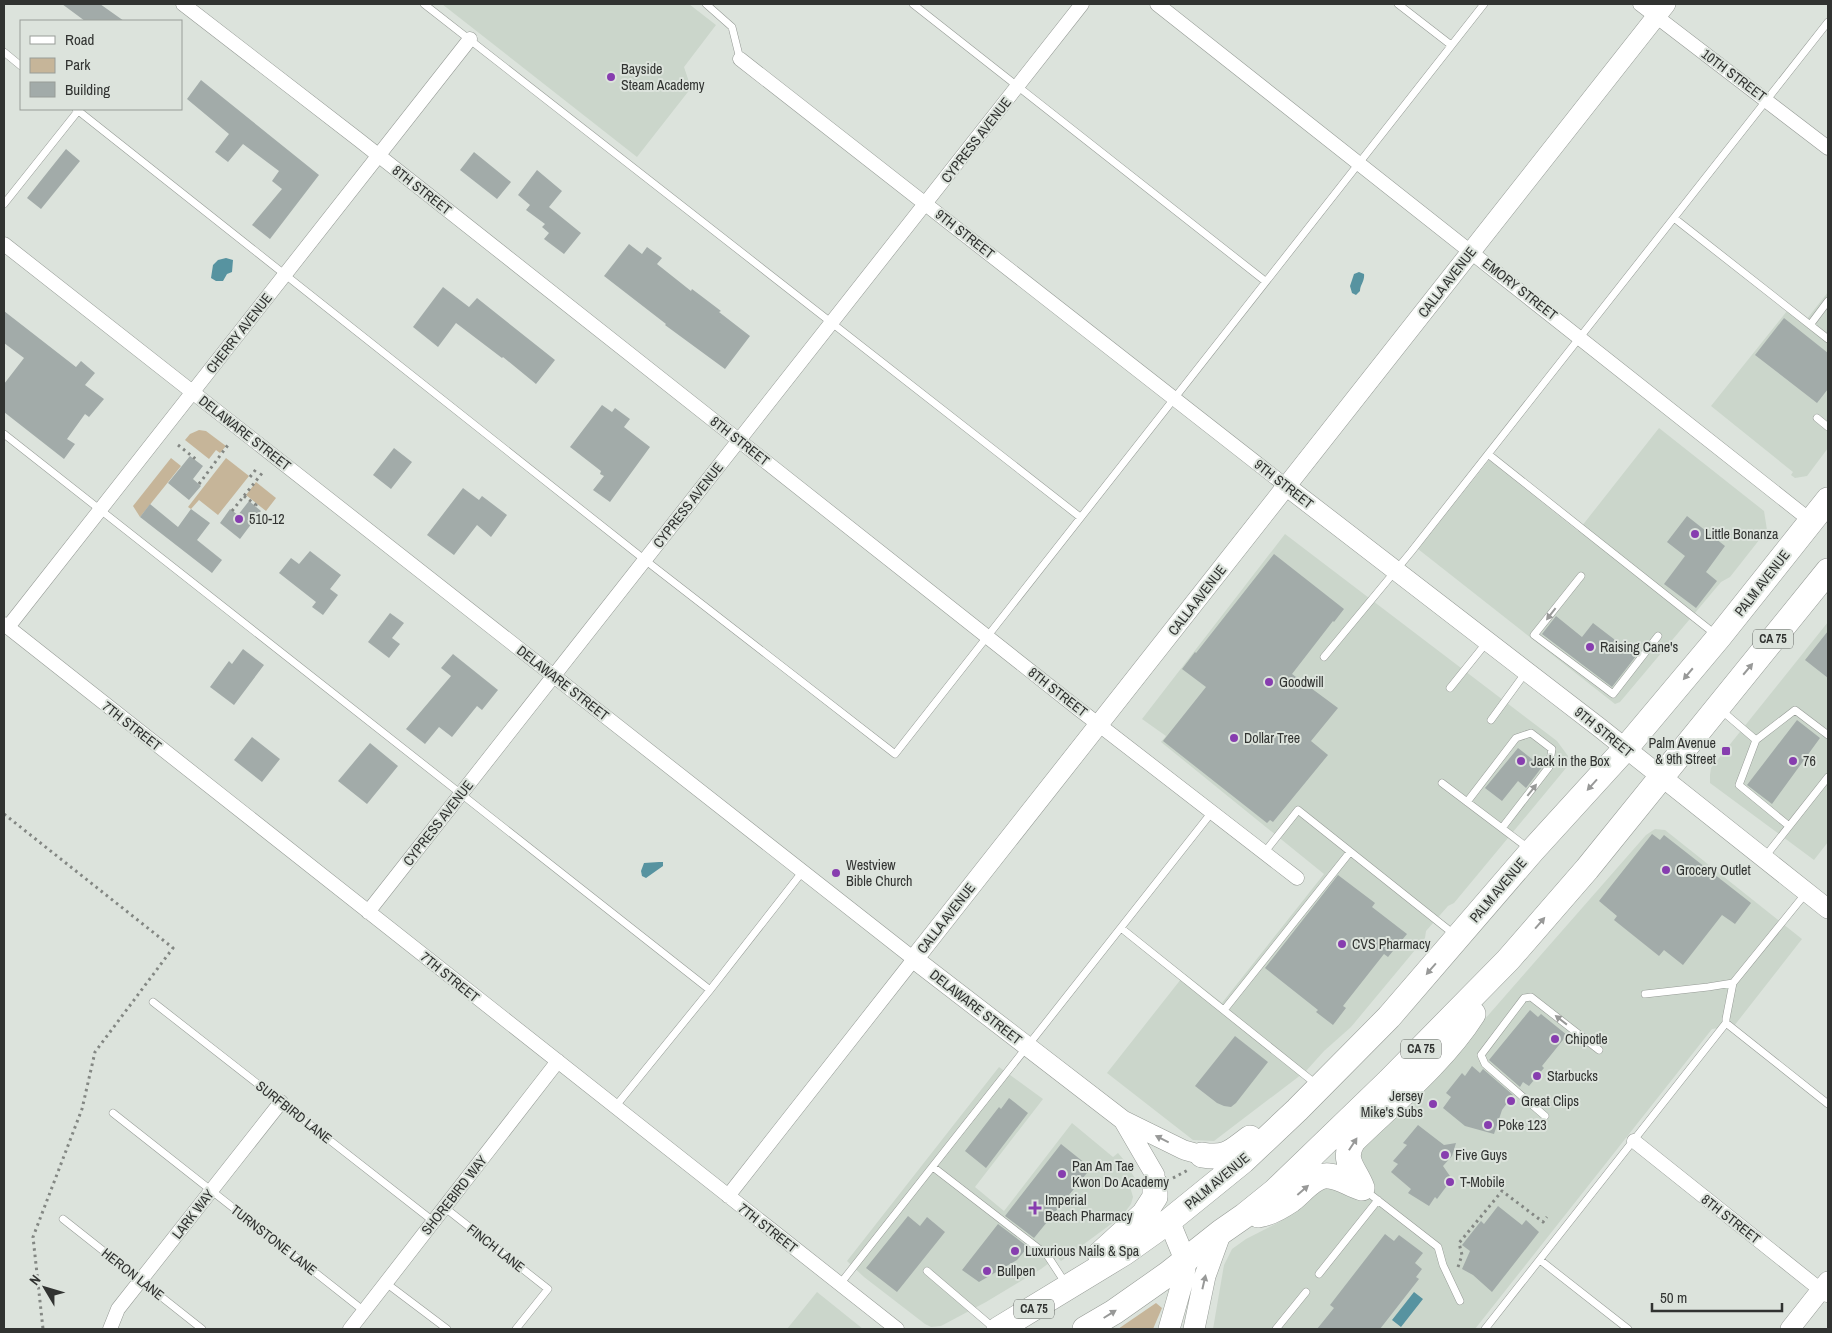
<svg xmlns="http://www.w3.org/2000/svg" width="1832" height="1333" font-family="'Archivo Narrow',sans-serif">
<rect width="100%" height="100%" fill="#dce3dc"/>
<path fill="#cbd6cb" d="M442,4h247l27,21 -32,42 7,21 -54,69z
M1828,292v156l-21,28 -12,2 -4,-3 2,-3 -82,-66 76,-95 16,13z
M1659,428l105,83 3,19 -37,47 -9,5 -101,120 -5,2 -197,-155 71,-89 89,71z
M1285,534l272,207 11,15 -2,12 -112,135 -6,3 -22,25 -1,7 -74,89 -27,24 -18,20 -92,70 -21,-1 -86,-67 78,-99 37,29 102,-129 -163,-132 5,-6 -24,-17z
M1828,622v220l-14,18 -104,-77v-8l1,-7z
M1655,829l10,1 137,109 -68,87 -22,3 -237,300h-262l11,-64 8,-16 14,-10 35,-18 31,-23 130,-130 204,-233z
M999,1067l44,32 -68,88 29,24 68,-88 41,34 5,-4 5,6 13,21 -7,3 4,14 -2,7 -9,12 -61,45 -4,-4 -16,12 -55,33 -45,24 -10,1 -6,-3 -61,-47 -17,-16z
M817,1292l46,37h-76z"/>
<path fill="#c6b599" d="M199,430l7,1 20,15 -6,7 -4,-3 -7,9 -24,-19 5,-6z
M171,458l10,8 -41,51 -7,-11z
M226,458l23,18 -31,39 -19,-15 -8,9 -3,-2z
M256,482l20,16 -10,13 -20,-16z
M1156,1303l6,5 -9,21h-35z"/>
<path fill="#5793a0" d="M226,258l7,2 -1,12 -5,2 -4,7h-7l-5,-3 2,-13 5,-5z
M1359,272l5,2c1,7 -4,11 -4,17l-4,4 -4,-2 -2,-7 4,-12z
M659,862h4v4l-17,12 -4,-2 -1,-5 3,-8z
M1414,1292l9,7 -22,28 -9,-7z"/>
<path fill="#a2aba9" d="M62,4h38l24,17h-39z
M201,80l118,95 -49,64 -18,-14 30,-36 -10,-8 7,-10 -36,-27 -15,18 -13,-10 14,-18 -42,-35z
M66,149l14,12 -39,48 -14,-11z
M474,152l37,30 -14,17 -37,-29z
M537,170l25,21 -13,16 32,26 -17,21 -20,-15 5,-6 -7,-6 3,-3 -19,-14 4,-5 -12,-10z
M629,244l13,10 5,-7 15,11 -5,6 34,27 1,-2 29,22 -2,1 31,24 -25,33 -60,-44 1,-1 -62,-48z
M443,287l26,20 8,-9 78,62 -19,24 -33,-27 -1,1 -46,-35 -18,24 -25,-20z
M4,311l72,56 5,-6 14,12 -10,12 19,14 -15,18 -4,-3 -18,25 8,5 -11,15 -60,-47v-28l20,-26 -20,-15z
M1784,318l44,35v36l-11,14 -62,-48z
M602,405l10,7 3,-4 15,11 -6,8 26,20 -40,55 -17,-12 11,-14 -4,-2 1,-3 -31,-24z
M394,448l18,14 -21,27 -18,-14z
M190,456l13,10 -10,13 8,7 -12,14 -21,-17z
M463,488l16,12 3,-4 25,19 -16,22 -14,-12 -23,30 -27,-20z
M249,501l12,10 -21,28 -20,-16 10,-14 8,6z
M150,504l28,23 13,-18 19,14 -13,17 25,20 -10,13 -72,-56z
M1687,516l38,30 -19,26 11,9 -21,27 -32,-24 21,-28 -18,-14z
M310,551l31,24 -11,14 8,6 -15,20 -11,-8 4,-5 -37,-29 12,-15 8,6z
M1274,554l70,55 -10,13 -1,-1 -41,53 46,34 -27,33 17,14 -55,67 -3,-2 -3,3 -104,-82 43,-54 -24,-18 13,-17 1,1z
M390,613l14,10 -12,15 8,6 -11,14 -21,-16z
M1556,616l26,21 11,-14 43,33 -24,31 -70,-53z
M1828,631v47l-23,-18z
M243,649l21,16 -30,40 -24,-18 19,-26 3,3z
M453,654l45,36 -16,20 -5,-4 -25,31 -13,-10 -14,17 -19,-15 45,-53 -10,-8z
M1797,720l23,18 -48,66 -25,-19z
M252,737l28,22 -18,23 -28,-22z
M370,743l28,23 -31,38 -29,-23z
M1518,748l24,19 -16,21 -8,-7 -16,20 -17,-13z
M1652,834l8,6 4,-5 87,68 -16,21 -13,-9 -39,50 -19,-15 -5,6 -45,-36 3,-4 -18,-15z
M1338,875l37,28 -3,4 35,27 -19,23 -4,-3 -41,52 3,2 -13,17 -17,-13 2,-2 -53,-42z
M1530,1010l8,7 3,-3 26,21 -25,31 2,2 -15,18 -6,-4 -3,5 -31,-27z
M1235,1036l33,26 -32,41 -5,4 -7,-1 -7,-3 -22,-17z
M1472,1066l8,7 3,-4 30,26 -11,15 -8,24 -29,-8 -22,-18 8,-11 -5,-4 16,-20 3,3z
M1009,1098l19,15 -42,55 -21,-17 34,-44 2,2z
M1418,1125l26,20 12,-2 -4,13 -9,10 9,13 -15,20 -2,-2 -6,9 -21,-13 3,-4 -20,-17 7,-8 -5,-3 14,-16 -4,-2z
M1061,1144l30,24 -57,70 -29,-22z
M1498,1206l24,19 4,-5 13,12 -47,60 -19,-17 -11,-6 8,-18 -8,-6 19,-24 3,3z
M908,1216l12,10 7,-9 18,15 -48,60 -31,-24z
M998,1224l30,23 -11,13 -38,22 -17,-12z
M1385,1234l9,7 5,-6 24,18 -8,10 7,6 -6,8 3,2 -39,50h-63l17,-21 -4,-3z"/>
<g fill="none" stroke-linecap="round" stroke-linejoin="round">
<defs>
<path id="lane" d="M424,4l656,513
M706,4l26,23 8,32
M913,4l352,277
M1398,4l53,41
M4,52l17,14
M76,109l569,451 250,194 589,-750
M4,204l74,-93
M1674,218l154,121
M1810,325l18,-24
M1817,418l11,9
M4,434l706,556
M1488,454l227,180
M1581,576l-47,59 79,59 45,-58
M1324,657l87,-105 417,-530
M1450,688l37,-46
M1721,710l35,30 39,-30 33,25
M1491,720l35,-48
M1756,740l-17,45 50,41
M1442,783l86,65
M1467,802l49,-64 15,-5 21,16 -3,18 -47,61
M1264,853l34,-43 157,125
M1764,858l64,-81
M1121,928l195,156
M1645,994l63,-7 25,-4
M153,1002l280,219
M1224,1010l126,-158
M1726,1023l102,81
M615,1107l95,-117 93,-119
M113,1113l251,198
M1545,1116l-60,-52 -4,-9 43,-57 7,-1 68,53
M933,1167l114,88 19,29
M1366,1191l72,56 5,18 17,36
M444,1207l104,82 -32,40
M63,1219l139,110
M1540,1260l88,69
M927,1271l68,58
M1319,1274l59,-74
M386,1283l61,46
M840,1284l372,-472
M1276,1329l30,-37
M1485,1329l241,-306v-4l7,-36 73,-90"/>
<path id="street" d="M183,4l176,136 717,567 221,171
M1157,4l654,517
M1640,4l188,144
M740,59l546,427
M4,244l910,715 -186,237
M4,624l893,705
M8,627l462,-588
M368,912l714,-908
M1634,1141l193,154
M110,1329l8,-20 163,-207
M350,1329l208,-268"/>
<path id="secondary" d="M1286,486l314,242 228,181
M1123,1120l32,55v9
M1202,1155l-18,-5 -61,-30 -209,-161 752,-955
M1790,1329l38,-48"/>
<path id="primary" d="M1169,1329l14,-49 3,-18 -17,-41
M1194,1329l11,-53 16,-44"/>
<path id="highway" d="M1202,1155c25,4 29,-3 48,-17
M1362,1188c-7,-19 -21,-27 -9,-47 40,-39 90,-80 120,-127
M1258,1215c11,-1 24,-9 33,-15 11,-8 23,-26 38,-24 13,1 21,9 33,12
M1100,1254l44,-40 11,-17v-13
M999,1329l125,-76 45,-32 74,-60 54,-51 92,-93 143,-166 93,-102 94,-112 109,-137
M1085,1329l29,-17 54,-38 53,-42 23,-16 31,-25 114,-110 119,-121 79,-91 241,-298"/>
</defs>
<use href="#lane" stroke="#959a95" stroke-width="8"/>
<use href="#street" stroke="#959a95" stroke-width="15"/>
<use href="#secondary" stroke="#959a95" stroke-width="20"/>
<use href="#primary" stroke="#959a95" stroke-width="22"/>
<use href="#highway" stroke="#959a95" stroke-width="26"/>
<path stroke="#838783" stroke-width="3" stroke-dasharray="2.5 4" stroke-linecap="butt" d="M178,445l19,15 -1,1
M250,477l7,-9
M199,484l29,-39
M244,496l12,9 -1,1
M232,511l31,-39
M4,814l169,134 -78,104 -13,57 -49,128 10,92
M1173,1178l17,-9
M1110,1181l24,7
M1458,1267l4,-12 -3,-12 43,-52 41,31 4,-5"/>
<use href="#lane" stroke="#fff" stroke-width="7"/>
<use href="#street" stroke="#fff" stroke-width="14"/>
<use href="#secondary" stroke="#fff" stroke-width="19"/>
<use href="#primary" stroke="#fff" stroke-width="21"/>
<use href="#highway" stroke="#fff" stroke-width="25"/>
</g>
<defs><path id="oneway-solid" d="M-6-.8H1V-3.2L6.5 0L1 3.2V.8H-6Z" transform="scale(1.25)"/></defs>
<g fill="#989998">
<use href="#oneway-solid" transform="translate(1551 614) rotate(128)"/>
<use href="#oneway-solid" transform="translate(1748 669) rotate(-50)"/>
<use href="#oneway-solid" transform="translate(1688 674) rotate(130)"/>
<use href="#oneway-solid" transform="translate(1592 785) rotate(132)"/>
<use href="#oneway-solid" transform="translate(1532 790) rotate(-52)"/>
<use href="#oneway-solid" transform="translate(1540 923) rotate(-49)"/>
<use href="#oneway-solid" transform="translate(1431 969) rotate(131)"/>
<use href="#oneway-solid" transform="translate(1561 1020) rotate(-142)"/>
<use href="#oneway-solid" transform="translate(1162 1139) rotate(-153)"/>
<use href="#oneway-solid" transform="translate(1353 1144) rotate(-57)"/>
<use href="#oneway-solid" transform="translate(1303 1190) rotate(-41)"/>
<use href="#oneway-solid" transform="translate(1204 1282) rotate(-77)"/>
<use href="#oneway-solid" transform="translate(1110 1314) rotate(-32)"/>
</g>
<g fill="#873daf" stroke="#dce3dc" stroke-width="2">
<circle cx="611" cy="77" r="5"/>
<circle cx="239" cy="519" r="5"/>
<circle cx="1695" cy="534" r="5"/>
<circle cx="1590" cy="647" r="5"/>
<circle cx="1269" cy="682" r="5"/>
<circle cx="1234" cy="738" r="5"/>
<rect x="1721" y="746" width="10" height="10" rx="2.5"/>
<circle cx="1521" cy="761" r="5"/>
<circle cx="1793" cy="761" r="5"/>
<circle cx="1666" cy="870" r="5"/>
<circle cx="836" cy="873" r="5"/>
<circle cx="1342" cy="944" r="5"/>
<circle cx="1555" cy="1039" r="5"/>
<circle cx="1537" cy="1076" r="5"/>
<circle cx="1511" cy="1101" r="5"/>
<circle cx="1433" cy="1104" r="5"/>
<circle cx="1488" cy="1125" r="5"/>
<circle cx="1445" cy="1155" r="5"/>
<circle cx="1062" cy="1174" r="5"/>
<circle cx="1450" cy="1182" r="5"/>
<path d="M1032.5 1200.5h5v5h5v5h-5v5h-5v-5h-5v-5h5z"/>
<circle cx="1015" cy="1251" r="5"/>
<circle cx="987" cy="1271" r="5"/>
</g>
<g text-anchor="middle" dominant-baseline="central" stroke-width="4" stroke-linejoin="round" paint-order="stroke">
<g fill="#dce3dc" stroke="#646864" stroke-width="1">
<rect x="1753" y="629.5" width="40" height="19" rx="4"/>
<rect x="1401" y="1039.5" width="40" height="19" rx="4"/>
<rect x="1014" y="1299.5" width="40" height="19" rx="4"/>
</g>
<g font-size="12" font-weight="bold" fill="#313331">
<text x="1773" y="639">CA 75</text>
<text x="1421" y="1049">CA 75</text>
<text x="1034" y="1309">CA 75</text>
</g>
<g font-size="14" fill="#313331" stroke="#dce3dc" text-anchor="start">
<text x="621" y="69">Bayside<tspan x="621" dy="16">Steam Academy</tspan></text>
<text x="249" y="519">510-12</text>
<text x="1705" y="534">Little Bonanza</text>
<text x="1600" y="647">Raising Cane's</text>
<text x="1279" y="682">Goodwill</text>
<text x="1244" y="738">Dollar Tree</text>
<text x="1716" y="743" text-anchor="end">Palm Avenue<tspan x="1716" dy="16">&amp; 9th Street</tspan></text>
<text x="1531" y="761">Jack in the Box</text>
<text x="1803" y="761">76</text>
<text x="846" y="865">Westview<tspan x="846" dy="16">Bible Church</tspan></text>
<text x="1676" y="870">Grocery Outlet</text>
<text x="1352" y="944">CVS Pharmacy</text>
<text x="1565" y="1039">Chipotle</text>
<text x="1547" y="1076">Starbucks</text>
<text x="1423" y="1096" text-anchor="end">Jersey<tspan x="1423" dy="16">Mike's Subs</tspan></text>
<text x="1521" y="1101">Great Clips</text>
<text x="1498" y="1125">Poke 123</text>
<text x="1455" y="1155">Five Guys</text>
<text x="1072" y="1166">Pan Am Tae<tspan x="1072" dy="16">Kwon Do Academy</tspan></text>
<text x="1460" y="1182">T-Mobile</text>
<text x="1045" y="1200">Imperial<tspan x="1045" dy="16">Beach Pharmacy</tspan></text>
<text x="1025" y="1251">Luxurious Nails &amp; Spa</text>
<text x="997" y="1271">Bullpen</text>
</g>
<g font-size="14" fill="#313331" stroke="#dce3dc">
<text transform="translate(1734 75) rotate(37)">10TH STREET</text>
<text transform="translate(976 140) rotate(-52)">CYPRESS AVENUE</text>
<text transform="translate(422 190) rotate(38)">8TH STREET</text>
<text transform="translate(965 234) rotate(38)">9TH STREET</text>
<text transform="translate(1447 282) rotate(-52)">CALLA AVENUE</text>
<text transform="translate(1520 289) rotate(38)">EMORY STREET</text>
<text transform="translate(239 333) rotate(-52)">CHERRY AVENUE</text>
<text transform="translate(245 433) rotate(38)">DELAWARE STREET</text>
<text transform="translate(740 441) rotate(38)">8TH STREET</text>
<text transform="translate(1284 484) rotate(38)">9TH STREET</text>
<text transform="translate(688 505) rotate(-52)">CYPRESS AVENUE</text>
<text transform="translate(1762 583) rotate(-52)">PALM AVENUE</text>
<text transform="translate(1197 600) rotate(-52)">CALLA AVENUE</text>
<text transform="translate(563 683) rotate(38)">DELAWARE STREET</text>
<text transform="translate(1058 692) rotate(38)">8TH STREET</text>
<text transform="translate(132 726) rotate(38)">7TH STREET</text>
<text transform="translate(1604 732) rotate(39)">9TH STREET</text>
<text transform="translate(438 823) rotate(-52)">CYPRESS AVENUE</text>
<text transform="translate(1498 890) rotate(-50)">PALM AVENUE</text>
<text transform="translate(946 918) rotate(-52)">CALLA AVENUE</text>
<text transform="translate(450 977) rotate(39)">7TH STREET</text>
<text transform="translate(976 1007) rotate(38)">DELAWARE STREET</text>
<text transform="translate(294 1112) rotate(38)">SURFBIRD LANE</text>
<text transform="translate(1217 1181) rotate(-40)">PALM AVENUE</text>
<text transform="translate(454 1195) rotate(-52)">SHOREBIRD WAY</text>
<text transform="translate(193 1214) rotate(-52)">LARK WAY</text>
<text transform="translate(1731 1219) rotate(38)">8TH STREET</text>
<text transform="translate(768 1228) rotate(38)">7TH STREET</text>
<text transform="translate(274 1240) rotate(38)">TURNSTONE LANE</text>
<text transform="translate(496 1248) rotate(38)">FINCH LANE</text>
<text transform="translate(133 1274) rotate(38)">HERON LANE</text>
</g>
</g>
<rect width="1832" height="1333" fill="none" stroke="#313331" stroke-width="10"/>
<rect x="20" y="20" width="162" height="90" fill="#dce3dc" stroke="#989d98"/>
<rect x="30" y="36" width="25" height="8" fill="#ffffff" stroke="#989d98"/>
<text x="65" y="45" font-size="15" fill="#313331">Road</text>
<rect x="30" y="58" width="25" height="15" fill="#c6b599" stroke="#989d98"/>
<text x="65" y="70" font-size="15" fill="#313331">Park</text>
<rect x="30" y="82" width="25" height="15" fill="#a2aba9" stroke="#989d98"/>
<text x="65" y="95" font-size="15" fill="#313331">Building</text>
<g transform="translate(45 1288) rotate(308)" stroke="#dce3dc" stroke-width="4" paint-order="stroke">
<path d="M0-4L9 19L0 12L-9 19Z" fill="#313331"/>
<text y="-8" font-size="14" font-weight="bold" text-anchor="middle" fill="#313331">N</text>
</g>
<path d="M1652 1303v8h130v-8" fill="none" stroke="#313331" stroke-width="2.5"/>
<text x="1660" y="1303" font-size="15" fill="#313331" stroke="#dce3dc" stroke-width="4" paint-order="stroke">50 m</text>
</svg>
